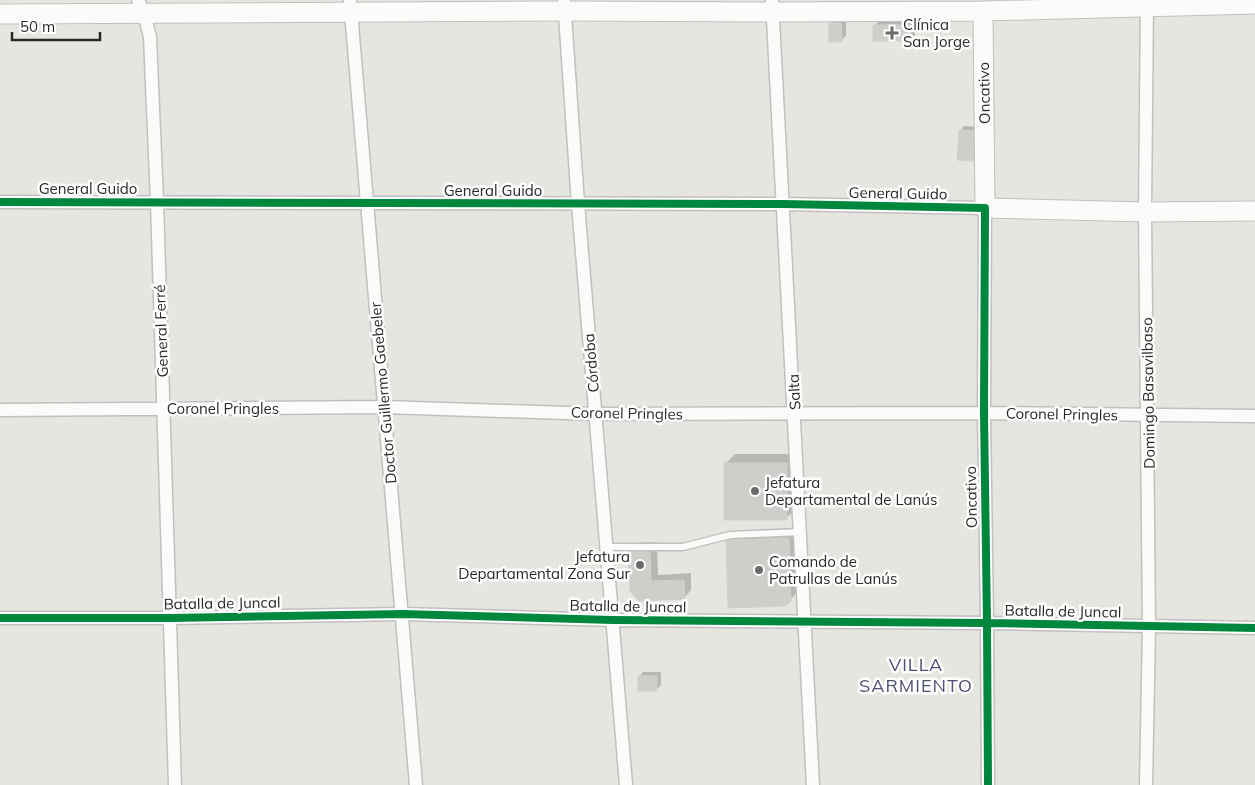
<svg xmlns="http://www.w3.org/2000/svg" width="1255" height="785" font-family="Mulish,sans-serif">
<rect width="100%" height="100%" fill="#e6e5e0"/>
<path fill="#0003" d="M835,19h11v17l-5,4 -11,-16z
M879,21h36v14l-5,5 -36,-14z
M964,126l16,1 -2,28 -4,5 -14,-29z
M735,454h61v55l-10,9 -61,-54z
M798,529l2,61 -10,10 -63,-60 10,-9z
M657,542l1,33 33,-2v17l-7,8 -44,2 -10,-50 7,-7z
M643,672h18v13l-4,4 -18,-12z"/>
<path fill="#cfcecb" stroke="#d1d0cc" d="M829,23h12l1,19h-13z
M873,25h38v16h-38z
M959,130l17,1 -1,15h-17z
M958,146h17l-1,15 -17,-1z
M724,463h63v57h-63z
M789,538l2,63 -5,5 -58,2 -2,-68z
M650,549l1,32 33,-1 1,19 -46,2 -9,-10 -2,-41z
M638,676h19v15h-19z"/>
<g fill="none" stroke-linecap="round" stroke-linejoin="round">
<defs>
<path id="service" d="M607,547h76l47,-12 70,-3"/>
<path id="minor" d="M138,0l6,13 6,24 7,165 18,583
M350,0l66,785
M564,0l14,204 48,581
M772,0l41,785
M0,202l783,2 202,4 -1,205 3,210 1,162
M0,410l384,-3 211,7 389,-1 271,3
M0,618h170l233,-4 210,6 374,3 268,5
M1146,785l3,-158 -4,-415 2,-212"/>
<path id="secondary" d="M983,11l2,197 160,4 110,-1
M0,14l565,-3 208,1 210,-1 272,-7"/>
</defs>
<use href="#service" stroke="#c1c0c0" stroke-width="9"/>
<use href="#minor" stroke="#c1c0c0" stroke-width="15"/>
<use href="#secondary" stroke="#c1c0c0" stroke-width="21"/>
<use href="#service" stroke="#fbfbfa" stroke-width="6"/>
<use href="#minor" stroke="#fbfbfa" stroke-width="12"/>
<use href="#secondary" stroke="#fbfbfa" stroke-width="19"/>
<defs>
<path id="cycleway" d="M0,202l783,2 202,4 -1,205 3,210 1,162
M0,618h170l233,-4 210,6 374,3 268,5"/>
</defs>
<use href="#cycleway" stroke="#fff" stroke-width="11"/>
<use href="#cycleway" stroke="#00873e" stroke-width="8"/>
</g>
<g fill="#6b6b69" stroke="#fff" stroke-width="2">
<path d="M889.5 25.5h5v5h5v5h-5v5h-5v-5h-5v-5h5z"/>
<circle cx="755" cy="491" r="5"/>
<circle cx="640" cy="565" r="5"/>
<circle cx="759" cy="570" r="5"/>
</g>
<g text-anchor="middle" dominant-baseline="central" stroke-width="5" stroke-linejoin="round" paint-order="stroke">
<g font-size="15" fill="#292929" stroke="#fff" text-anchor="start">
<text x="903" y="24">Clínica<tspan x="903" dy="17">San Jorge</tspan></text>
<text x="765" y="482">Jefatura<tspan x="765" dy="17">Departamental de Lanús</tspan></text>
<text x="630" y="556" text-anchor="end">Jefatura<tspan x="630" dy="17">Departamental Zona Sur</tspan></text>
<text x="769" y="561">Comando de<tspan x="769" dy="17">Patrullas de Lanús</tspan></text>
</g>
<g font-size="15" fill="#292929" stroke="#fff">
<text transform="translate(984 93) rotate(-91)">Oncativo</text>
<text x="88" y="188">General Guido</text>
<text x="493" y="190">General Guido</text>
<text transform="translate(898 193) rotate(1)">General Guido</text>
<text transform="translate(161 331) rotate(-92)">General Ferré</text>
<text transform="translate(591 363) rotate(-95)">Córdoba</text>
<text transform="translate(794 392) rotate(-93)">Salta</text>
<text transform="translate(383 393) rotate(-95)">Doctor Guillermo Gaebeler</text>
<text transform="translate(1148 393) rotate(-91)">Domingo Basavilbaso</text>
<text x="223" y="408">Coronel Pringles</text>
<text transform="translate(627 413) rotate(1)">Coronel Pringles</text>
<text transform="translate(1062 414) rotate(1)">Coronel Pringles</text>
<text transform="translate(971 497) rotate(-91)">Oncativo</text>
<text transform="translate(222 603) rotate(-1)">Batalla de Juncal</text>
<text transform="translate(628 606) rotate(1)">Batalla de Juncal</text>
<text transform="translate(1063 611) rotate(1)">Batalla de Juncal</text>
</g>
<g font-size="18" letter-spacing="1" fill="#4e5074" stroke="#fff">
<text x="916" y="664">VILLA<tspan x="916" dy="21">SARMIENTO</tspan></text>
</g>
</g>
<path d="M12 32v8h88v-8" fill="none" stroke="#292929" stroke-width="2.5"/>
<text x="20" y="32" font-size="15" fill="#292929" stroke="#ffffff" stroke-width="4" paint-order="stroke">50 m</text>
</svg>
